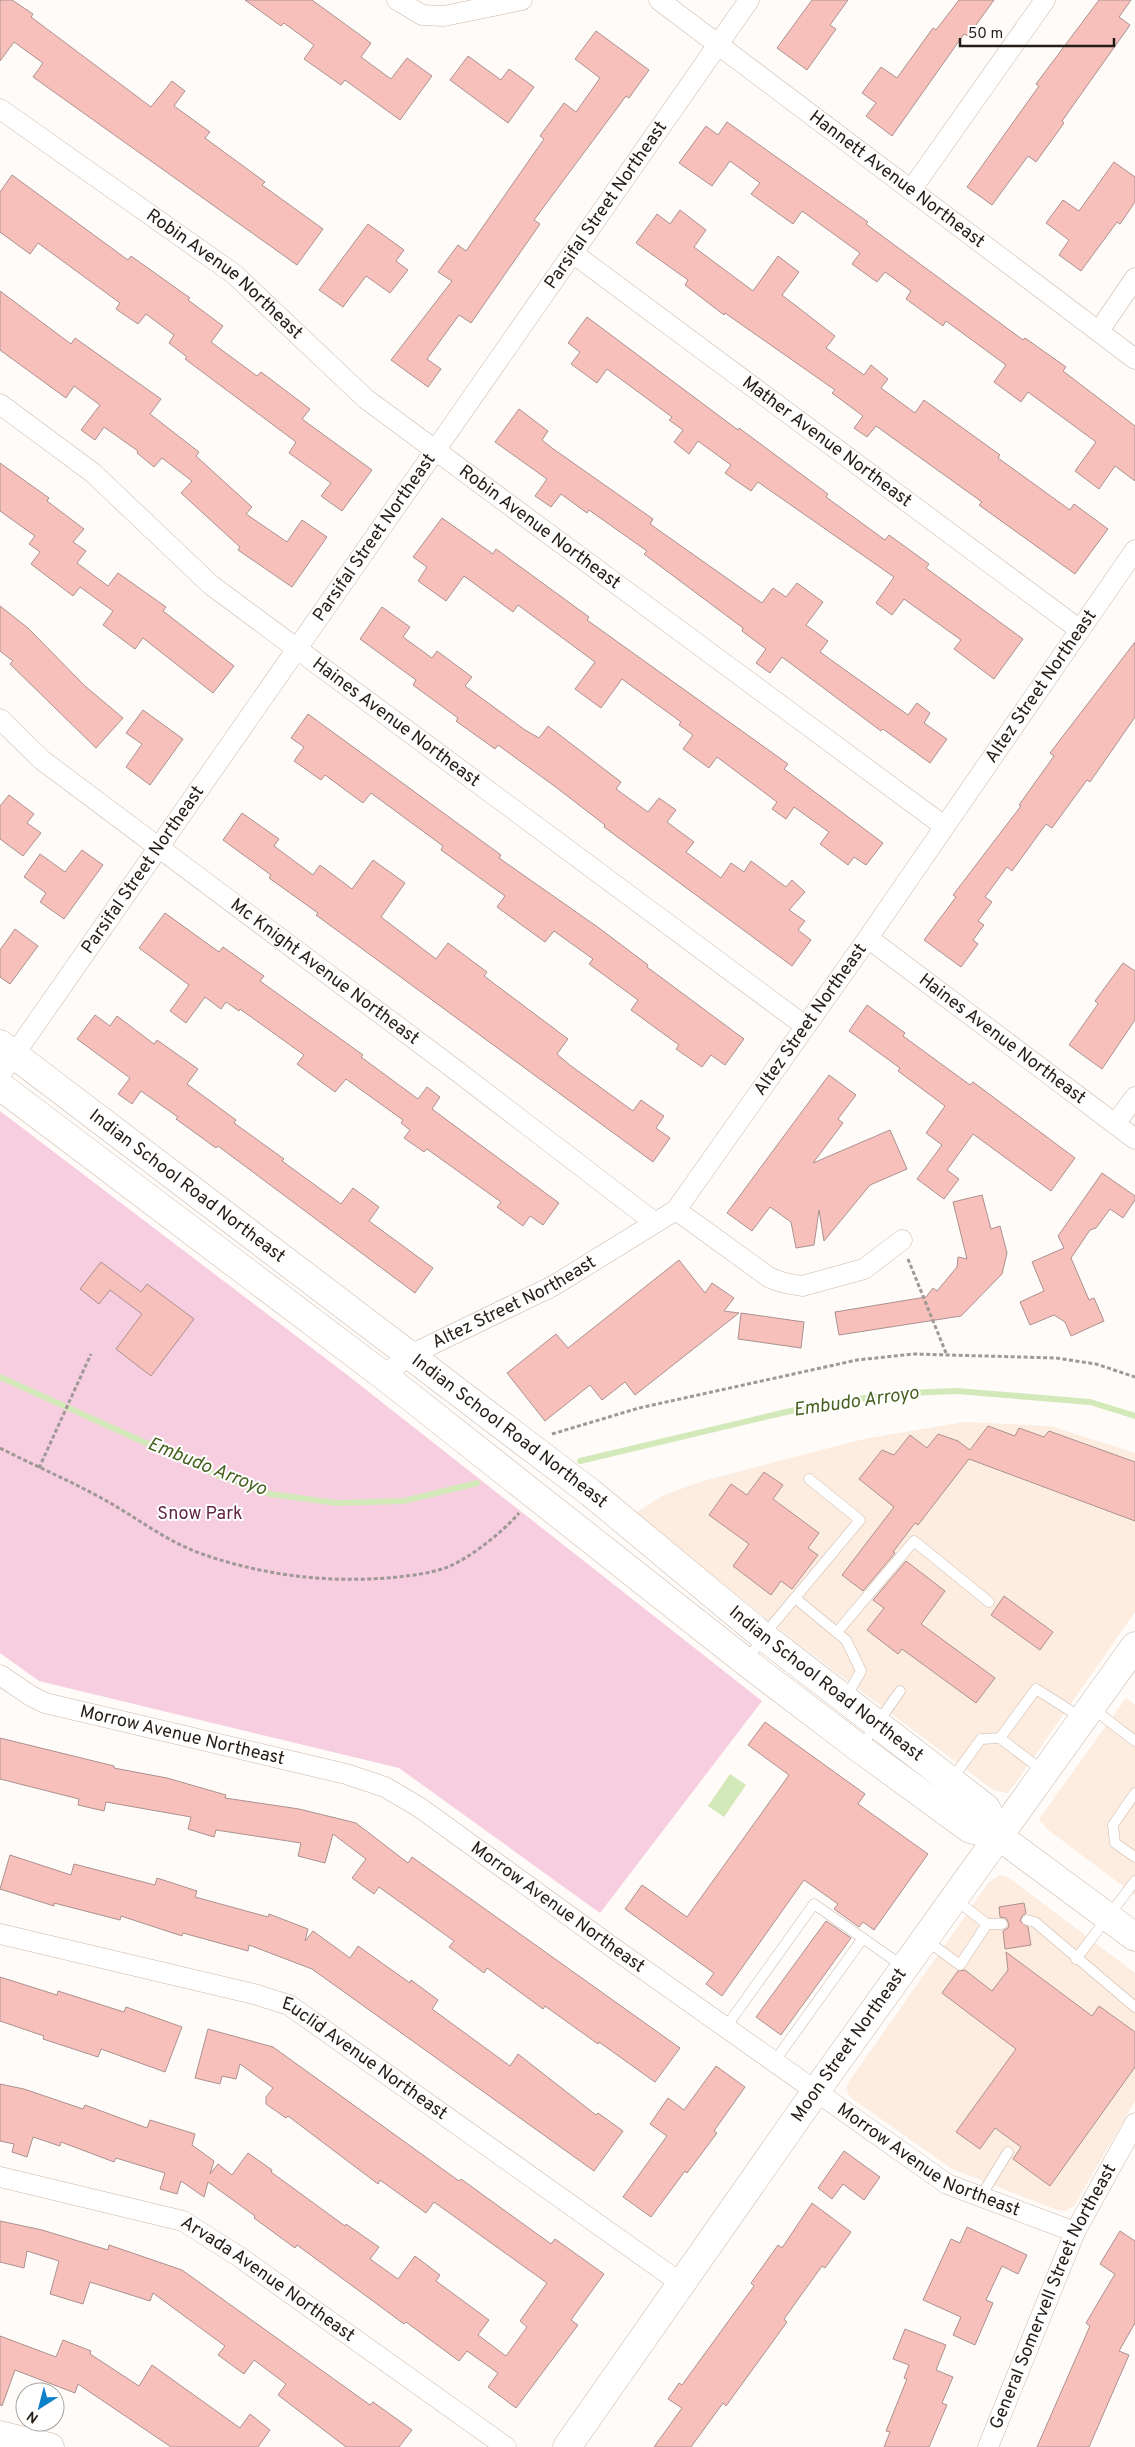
<svg xmlns="http://www.w3.org/2000/svg" width="1135" height="2447" font-family="Overpass,sans-serif">
<rect width="100%" height="100%" fill="#fffbf8"/>
<path fill="#fdece0" d="M964,1422l86,4 85,27v159l-120,172 -8,9 -14,-3 -200,-150 -158,-127 29,-18 39,-14 161,-42z
M1126,1698l9,7v190l-88,-66 -8,-10z
M1000,1875l8,2 127,96v128l-61,105 -9,5 -8,-1 -105,-41 -102,-72 -4,-8 2,-6 141,-201z"/>
<path fill="#f7cde0" d="M0,1111l346,263 416,327 -162,212 -201,-145 -360,-87 -39,-28z"/>
<path fill="#d3e9ba" d="M730,1774l16,11 -22,32 -16,-11z"/>
<g fill="none" stroke-linecap="round" stroke-linejoin="round">
<path stroke="#d3e9ba" stroke-width="6" d="M0,1377l219,99 51,18 67,9 67,-2 73,-18
M580,1461l206,-49 63,-12 56,-7 52,-2 133,11 45,14"/>
</g>
<path fill="#f8c0bb" stroke="#ab918f" d="M0,0h12l21,14 -2,3 120,90 21,-26 13,10 -11,15 36,26 -5,6 60,44 -3,3 61,44 -26,36 -264,-188 10,-14 -29,-21 -14,19z
M245,0h67l59,43 -10,14 30,22 16,-21 25,18 -32,44 -55,-40 -4,5 -37,-26 10,-14 -30,-22 -3,3z
M812,0h36l-18,25 6,4 -29,41 -30,-22z
M959,0h35l-26,36 -4,-2 -72,102 -26,-20 10,-13 -14,-10 19,-26 16,11 36,-50 3,2z
M1099,0h32l-12,17 11,8 -68,96 2,2 -28,39 -8,-6 -36,49 -25,-18 72,-101 -3,-2z
M596,31l53,39 -20,28 -3,-2 -92,124 6,4 -69,99 -12,-8 -32,44 14,10 -13,18 -37,-27 61,-79 -14,-9 20,-27 8,6 78,-112 -4,-3 24,-33 12,9 24,-34 -25,-19z
M468,56l33,24 8,-11 25,18 -26,36 -58,-43z
M727,122l141,100 -2,2 157,116 2,-2 41,29 -3,4 72,55v55l-20,-15 -16,23 -24,-18 21,-29 -68,-50 -7,10 -27,-20 12,-17 -60,-44 -3,5 -37,-27 5,-8 -26,-19 -8,10 -25,-18 8,-11 -58,-42 -9,13 -42,-30 9,-11 -30,-22 -18,25 -33,-23 27,-37 12,9z
M1114,162l21,15v25l-15,22 -3,-2 -36,49 -22,-16 10,-15 -23,-17 17,-23 16,11z
M12,175l116,85 3,-4 59,42 -2,2 35,26 -12,16 46,34 4,-4 49,37 -8,10 70,51 -30,41 -21,-15 10,-13 -42,-30 7,-11 -111,-83 2,-2 -18,-14 5,-8 -28,-21 -8,10 -22,-15 4,-6 -82,-60 -8,11 -30,-22v-40z
M680,210l26,20 -12,17 59,44 25,-35 21,16 -17,23 53,41 -9,12 38,27 7,-10 17,14 -7,9 34,25 9,-13 76,55 -2,3 72,52 4,-6 34,25 -33,45 -96,-69 3,-3 -106,-76 -9,11 -13,-9 9,-12 -31,-23 3,-3 -110,-77 -1,2 -39,-30 3,-5 -52,-37 21,-29 13,10z
M368,224l36,26 -8,11 12,9 -18,23 -24,-17 -23,31 -24,-17z
M0,291l71,53 4,-6 86,61 -11,15 49,38 -3,4 56,51 -6,7 41,28 15,-22 25,17 -35,50 -54,-37 2,-3 -59,-54 11,-12 -30,-23 -8,9 -17,-14 1,-2 -34,-24 -9,13 -14,-10 19,-25 -26,-19 -8,12 -66,-48z
M587,317l151,113 1,-2 89,66 -2,3 59,43 4,-5 40,29 -3,4 97,71 -29,40 -40,-30 7,-9 -57,-41 -12,16 -16,-12 18,-26 -136,-95 -7,9 -26,-18 6,-8 -33,-24 -9,13 -15,-12 9,-12 -14,-10 3,-3 -65,-48 -10,14 -26,-19 9,-12 -12,-9z
M519,409l29,22 -6,9 10,8 101,71 -3,5 112,79 11,-15 13,9 11,-14 26,19 -17,23 22,16 -8,11 88,63 9,-12 13,10 -6,10 23,16 -17,24 -47,-34 -2,2 -99,-74 -12,16 -14,-10 10,-14 -24,-18 1,-3 -99,-74 3,-3 -58,-41 -2,3 -26,-19 -10,13 -16,-11 12,-17 -52,-37z
M0,463l49,35 -2,3 37,28 -11,13 13,9 -9,12 31,23 10,-13 48,34 -3,4 71,55 -21,27 -70,-55 -8,11 -32,-24 10,-14 -33,-24 -7,9 -42,-32 9,-12 -11,-8 6,-8 -35,-25z
M442,518l51,36 3,-5 93,68 -2,3 201,144 -4,5 99,74 -17,22 -12,-8 -6,8 -28,-21 9,-12 -35,-25 -8,12 -14,-10 5,-7 -60,-45 -8,11 -26,-19 10,-14 -14,-10 2,-3 -59,-43 -21,29 -26,-19 20,-27 -77,-57 -5,7 -49,-36 -18,25 -28,-20 9,-14 -14,-10z
M0,606l28,22 57,58 38,32 -27,30 -86,-84 3,-3 -13,-10z
M382,607l28,20 -7,10 29,21 5,-7 35,26 -7,9 60,44 14,8 9,-12 73,56 -5,7 32,23 11,-14 17,12 -9,12 27,20 -8,10 35,26 10,-15 13,9 7,-11 35,26 6,-7 13,12 -16,18 16,11 -7,9 13,10 -19,26 -188,-139 1,-2 -48,-37 -59,-43 -3,4 -39,-28 2,-3 -45,-33 3,-5 -56,-41z
M1135,642v75l-45,65 -3,-2 -35,48 -6,-4 -34,47 -5,-4 -22,30 7,5 -14,19 6,4 -11,15 5,4 -17,23 -37,-27 32,-43 -3,-2 68,-89 -2,-1 35,-49 -4,-3z
M143,710l40,29 -33,46 -24,-18 16,-23 -16,-11z
M308,714l193,141 -2,3 100,70 49,37 -1,2 97,72 -19,26 -14,-10 -9,12 -26,-18 3,-4 -48,-35 7,-10 -49,-36 4,-5 -39,-28 -9,11 -48,-35 8,-11 -64,-46 2,-4 -72,-53 -8,10 -38,-28 -4,5 -27,-19 10,-14 -13,-9z
M9,795l25,19 -7,9 14,10 -18,23 -23,-17v-33z
M242,813l37,26 -5,7 39,29 7,-10 32,24 21,-29 32,23 -24,34 55,42 12,-16 39,29 -3,4 84,63 -11,15 14,12 62,45 8,-11 23,16 -8,12 14,10 -17,24 -337,-247 2,-2 -49,-35 2,-3 -48,-35z
M82,850l21,15 -39,54 -24,-17 6,-9 -22,-16 16,-23 25,18z
M165,913l54,39 4,-5 41,29 -4,5 103,74 -2,2 57,42 9,-12 13,10 -8,12 127,94 -16,22 -13,-9 -7,10 -26,-19 4,-5 -74,-53 -3,3 -20,-14 6,-8 -9,-7 2,-3 -57,-41 -11,13 -38,-28 7,-9 -64,-46 -1,2 -13,-9 -5,7 -16,-12 -19,26 -16,-12 19,-26 -50,-37z
M15,929l23,17 -28,38 -10,-7v-27z
M1123,963l12,8v49l-33,49 -33,-24 29,-41 -3,-3z
M867,1005l38,28 -2,3 67,49 3,-3 102,76 -24,33 -78,-57 -26,36 12,9 -15,20 -27,-20 25,-34 -16,-12 19,-27 -47,-35 2,-3 -51,-37z
M95,1015l15,11 7,-10 37,28 3,-4 41,29 -11,15 49,36 -2,3 50,36 -2,2 59,43 12,-16 26,19 -10,14 64,47 -18,25 -197,-147 -2,2 -40,-29 2,-2 -37,-26 -9,13 -14,-10 12,-16 -53,-39z
M829,1075l27,20 -18,24 5,4 -30,40 77,-33 17,39 -37,16 -46,56 -5,-31 -5,35 -18,3 -5,-26 -21,-15 -18,24 -25,-18z
M1102,1173l33,23v4l-12,18 -13,-9 -14,19 -6,2 -19,28 18,42 5,-2 10,23 -33,15 -6,-14 -11,-7 -24,10 -10,-23 24,-11 -12,-29 32,-14 -6,-12z
M982,1195l9,34 9,-3 7,27 -5,21 -41,42 -122,19 -4,-23 91,-15 7,-9 4,3 20,-24 1,-10 9,2 -14,-57z
M679,1260l26,33 7,-10 22,15 -10,13 15,2 -104,82 -10,-13 -23,18 -12,-15 -45,36 -38,-48 49,-39 12,14z
M101,1262l40,30 6,-8 47,35 -43,57 -35,-27 26,-35 -32,-24 -11,14 -19,-15z
M741,1313l63,9 -3,26 -63,-9z
M988,1426l27,10 4,-8 25,9 5,-6 86,31v59l-166,-62 -51,66 -3,-2 -22,29 2,1 -32,38 -21,-16 52,-68 -35,-28 23,-29 12,5 16,-20 17,13 11,-14 20,7 12,9z
M764,1472l19,13 -10,14 46,34 -11,15 10,7 -26,34 -11,-8 -10,14 -38,-29 16,-22 -40,-29 22,-31 16,11z
M906,1561l39,30 -24,33 74,54 -19,25 -74,-54 -4,5 -31,-24 17,-22 -11,-8z
M1004,1596l49,36 -13,18 -49,-35z
M765,1722l100,72 -7,10 70,50 -54,76 -11,-8 -4,5 -25,-18 4,-5 -34,-24 -82,116 -16,-12 8,-11 -89,-64 17,-24 45,32 102,-142 -41,-30z
M0,1738l114,28v2l53,10 59,17 -1,3 74,11 57,14 52,40 4,-6 268,191 -25,34 -56,-40 -1,2 -53,-38 -2,3 -56,-41 -3,5 -35,-26 5,-6 -75,-54 -5,7 -22,-16 14,-19 -33,-25 -8,29 -27,-7 3,-13 -85,-13 -2,7 -26,-8 3,-12 -85,-15 -2,9 -26,-6 1,-6 -79,-20z
M10,1855l61,20 3,-11 81,21 2,-7 40,13 -2,6 73,20 1,-3 39,15 -3,12 8,-10 37,27 8,-12 52,37 1,-3 27,20 -6,9 78,57 8,-12 78,61 2,-2 25,18 -29,40 -282,-202 -63,-24 -1,6 -65,-18 -1,3 -61,-20 -1,4 -66,-17v3l-54,-17z
M1024,1903l2,10 -4,3 -2,5 8,6 3,18 -26,4 -2,-18 5,-3 1,-4 -3,-6 -6,-1 -1,-10z
M826,1921l25,17 -70,97 -25,-18z
M1006,1952l86,64 7,-10 36,26v35l-85,119 -37,-27 8,-12 -26,-19 -15,21 -24,-17 60,-83 -74,-56 16,-22 7,-1 27,21 16,-21z
M0,1977l57,18 1,-4 66,21 2,-5 56,20 -17,45 -64,-23 -3,8 -55,-18 1,-3 -44,-15z
M208,2029l65,18 186,134 2,-2 90,65 4,-5 49,35 -33,46 7,5 -62,83 -28,-21 10,-14 -31,-22 -8,10 -53,-39 -2,2 -107,-79 -2,3 -41,-30 1,-2 -47,-34 -4,15 -23,-16 -4,13 -17,-5 5,-16 -49,-15 -2,4 -53,-20 -1,4 -27,-9 -6,20 -15,-5 2,-8 -14,-3v-57l24,5 59,20 2,-4 62,23 3,-8 45,14 -3,11 22,16 -4,13 8,-10 14,11 16,-22 24,17 -1,2 74,54 1,-2 33,23 -9,12 28,20 17,-23 25,19 -4,6 53,39 -11,15 28,21 21,-29 -7,-6 27,-38 -113,-81 -8,11 -46,-33 -2,4 -90,-68 -2,2 -20,-14v-7l7,-9 -33,-24 -4,15 -14,-3 -2,8 -25,-6z
M716,2066l29,21 -31,44 3,2 -30,40 -2,-2 -34,46 -28,-20 44,-61 -17,-12 18,-26 16,12z
M844,2151l36,26 -16,23 -21,-16 -11,15 -14,-11z
M812,2203l39,29 -26,36 -3,-2 -38,53 3,3 -61,84 -3,-3 -32,44h-37l28,-39 -14,-9 11,-16 3,2 72,-99 -3,-3 27,-38 4,3z
M0,2221l42,9 66,20 1,-5 73,25 188,135 3,-3 39,28 -13,17h-53l-68,-52 8,-11 -32,-24 -10,14 -26,-19 7,-9 -72,-53 -3,8 -60,-19 -7,22 -33,-10 9,-33 -32,-10 -3,17 -24,-6z
M967,2227l60,28 -9,19 -16,-8 -16,34 7,3 -18,42 -22,-10 8,-18 -38,-17 28,-61 9,4z
M1120,2231l15,10v82l-16,28 10,4 -40,92h-52l53,-121 -4,-3 29,-49 -15,-10z
M905,2329l41,16 -10,25 17,7 -11,26 5,2 -18,42h-45l6,-15 -4,-1 21,-52 -3,-1 5,-13 -16,-6z
M0,2336l56,21 7,-17 28,11 -1,3 49,32 13,-21 88,63 10,-14 20,16 -12,17h-87l-93,-63 -3,9 -60,-23 -13,36 -2,-1z"/>
<g fill="none" stroke-linecap="round" stroke-linejoin="round">
<defs>
<path id="lane" d="M795,1598l51,42 15,31 -15,26
M837,1632l77,-91 75,61
M747,1662l16,-26 97,-116 -51,-41
M1092,1708l43,33
M1000,1738l43,33
M860,1748l40,-57
M952,1779l29,-40 19,-1 36,-49 46,29
M1135,1793l-22,32 2,18 20,14
M1027,1920l8,2 100,85
M987,1924h15
M926,1940l34,25 27,-41 -31,-24
M1076,1959l59,-78
M726,2027l88,-123 90,63
M774,2062l89,-124
M981,2196l27,-44"/>
<g id="street">
<path d="M397,0l25,15 22,1 78,-16"/>
<path id="s1" d="M659,0l476,359"/>
<path id="s2" d="M0,109l234,165 132,125 578,427"/>
<path d="M911,190l134,-190"/>
<path id="s3" d="M574,254l506,376"/>
<path d="M1099,331l36,-53"/>
<path id="s4" d="M0,404l93,69 118,112 594,441"/>
<path id="s5" d="M0,719l42,41 411,308 201,154"/>
<path id="s6" d="M868,938l267,201"/>
<path id="s7" d="M0,1075l749,-1075"/>
<path d="M1115,1124l20,-27"/>
<path d="M676,1210l94,68 15,5 17,3 62,-17 38,-29"/>
<path id="s8" d="M384,1376l24,-20 145,-70 123,-76 192,-272 267,-388"/>
<path id="s9" d="M0,1675l31,21 14,7 301,71 39,13 34,20 193,140 335,237 128,48"/>
<path id="s10" d="M0,1934l254,60 35,11 393,279"/>
<path id="s11" d="M0,2177l183,44 55,35 268,191"/>
<path id="s12" d="M988,2447l87,-215 60,-109"/>
</g>
<g id="secondary">
<path id="s13" d="M0,1044l591,449 172,143 223,172 14,29"/>
<path d="M0,1086l384,290 362,286 113,86 111,81 30,8 135,100"/>
<path d="M0,2435l50,12"/>
<path id="s14" d="M567,2447l249,-356 319,-445"/>
</g>
</defs>
<use href="#lane" stroke="#cbb7a8" stroke-width="11"/>
<use href="#street" stroke="#cbb7a8" stroke-width="21"/>
<use href="#secondary" stroke="#cbb7a8" stroke-width="29"/>
<path stroke="#9f9995" stroke-width="3" stroke-dasharray="4 2.5" stroke-linecap="butt" d="M908,1259l38,94
M552,1434l87,-26 218,-48 56,-6 143,4 40,6 39,13
M0,1448c35,18 71,33 105,52 29,16 57,38 89,51 61,23 127,32 193,27 21,-2 44,-4 63,-12 21,-9 54,-35 69,-53
M39,1468l52,-114"/>
<use href="#lane" stroke="#fff" stroke-width="10"/>
<use href="#street" stroke="#fff" stroke-width="20"/>
<use href="#secondary" stroke="#fff" stroke-width="28"/>
</g>
<g text-anchor="middle" dominant-baseline="central" stroke-width="4" stroke-linejoin="round" paint-order="stroke">
<g font-size="18" fill="#241d17" stroke="#fff">
<text stroke="none"><textPath href="#s1" startOffset="298">Hannett Avenue Northeast</textPath></text>
<text stroke="none"><textPath href="#s7" startOffset="1060">Parsifal Street Northeast</textPath></text>
<text stroke="none"><textPath href="#s2" startOffset="279">Robin Avenue Northeast</textPath></text>
<text stroke="none"><textPath href="#s3" startOffset="315">Mather Avenue Northeast</textPath></text>
<text stroke="none"><textPath href="#s2" startOffset="684">Robin Avenue Northeast</textPath></text>
<text stroke="none"><textPath href="#s7" startOffset="655">Parsifal Street Northeast</textPath></text>
<text stroke="none"><textPath href="#s8" startOffset="975">Altez Street Northeast</textPath></text>
<text stroke="none"><textPath href="#s4" startOffset="509">Haines Avenue Northeast</textPath></text>
<text stroke="none"><textPath href="#s7" startOffset="250">Parsifal Street Northeast</textPath></text>
<text stroke="none"><textPath href="#s5" startOffset="412">Mc Knight Avenue Northeast</textPath></text>
<text stroke="none"><textPath href="#s8" startOffset="570">Altez Street Northeast</textPath></text>
<text stroke="none"><textPath href="#s6" startOffset="168">Haines Avenue Northeast</textPath></text>
<text stroke="none"><textPath href="#s13" startOffset="235">Indian School Road Northeast</textPath></text>
<text stroke="none"><textPath href="#s8" startOffset="150">Altez Street Northeast</textPath></text>
<text stroke="none"><textPath href="#s13" startOffset="640">Indian School Road Northeast</textPath></text>
<text stroke="none"><textPath href="#s13" startOffset="1045">Indian School Road Northeast</textPath></text>
<text stroke="none"><textPath href="#s9" startOffset="194">Morrow Avenue Northeast</textPath></text>
<text stroke="none"><textPath href="#s9" startOffset="614">Morrow Avenue Northeast</textPath></text>
<text stroke="none"><textPath href="#s14" startOffset="491">Moon Street Northeast</textPath></text>
<text stroke="none"><textPath href="#s10" startOffset="390">Euclid Avenue Northeast</textPath></text>
<text stroke="none"><textPath href="#s9" startOffset="1064">Morrow Avenue Northeast</textPath></text>
<text stroke="none"><textPath href="#s11" startOffset="291">Arvada Avenue Northeast</textPath></text>
<text stroke="none"><textPath href="#s12" startOffset="164">General Somervell Street Northeast</textPath></text>
</g>
<g font-size="18" fill="#612646" stroke="#fff">
<text x="200" y="1514">Snow Park</text>
</g>
<g font-size="19" font-style="italic" fill="#486120" stroke="#fff">
<text transform="translate(856 1402) rotate(-8)">Embudo Arroyo</text>
<text transform="translate(207 1467) rotate(22)">Embudo Arroyo</text>
</g>
</g>
<g transform="translate(40 2407) rotate(216)"><circle r="24" fill="#ffffff" stroke="#a7a5a2"/>
<path d="M0-4L9 19L0 12L-9 19Z" fill="#0d80ca"/>
<text y="-8" font-size="14" font-weight="bold" text-anchor="middle" fill="#241d17">N</text>
</g>
<path d="M960 38v8h154v-8" fill="none" stroke="#241d17" stroke-width="2.5"/>
<text x="968" y="38" font-size="15" fill="#241d17" stroke="#ffffff" stroke-width="4" paint-order="stroke">50 m</text>
</svg>
